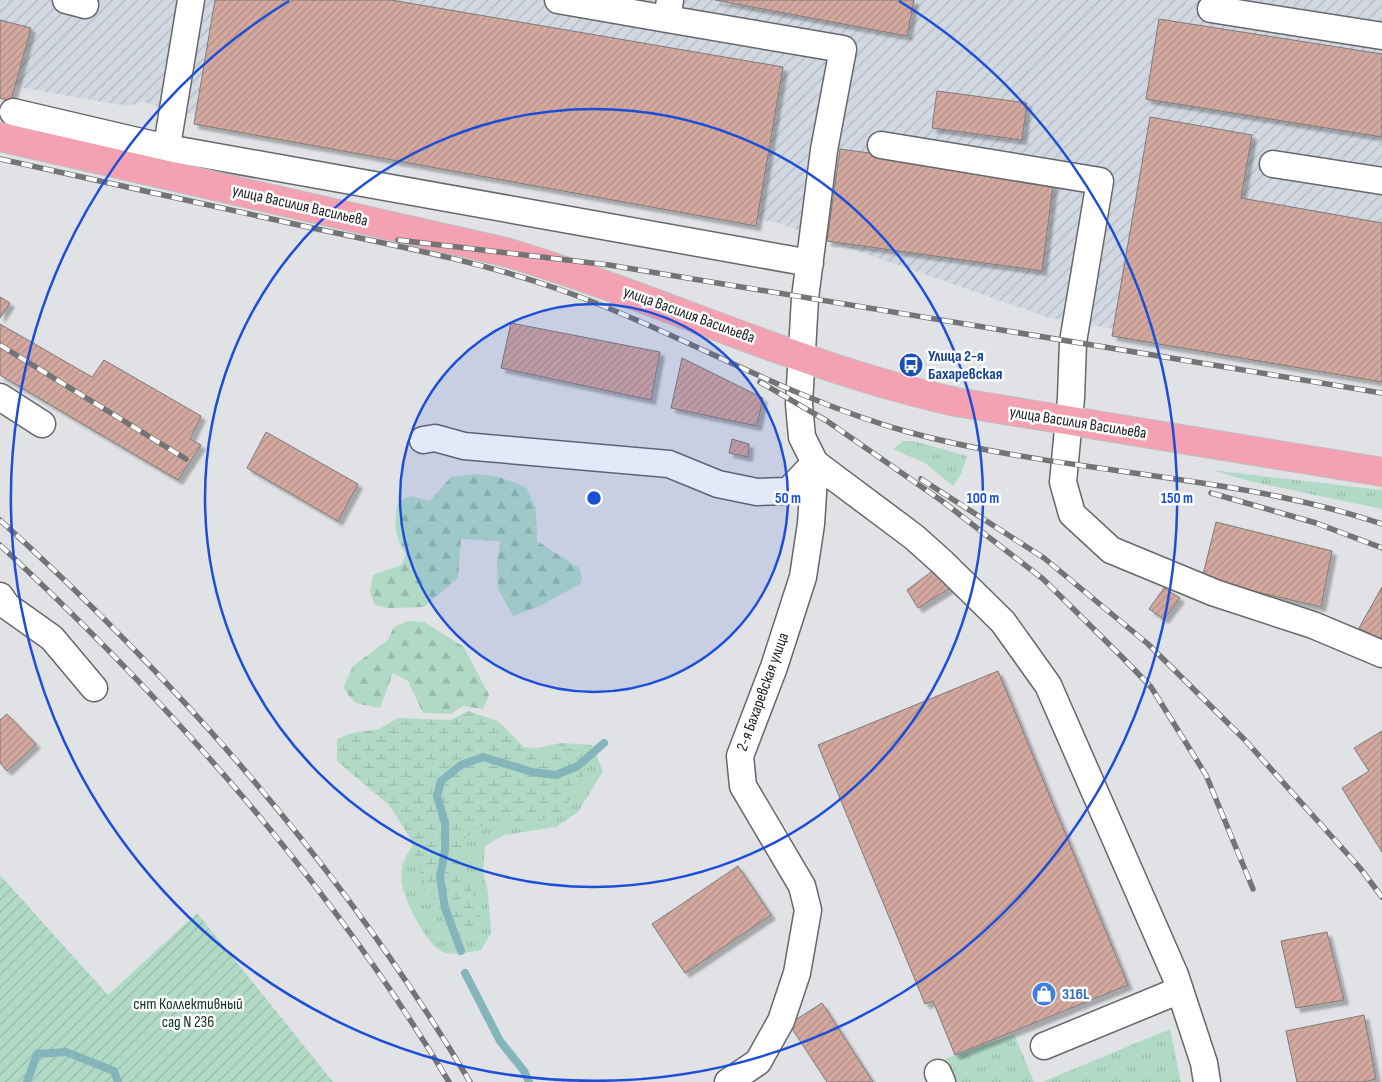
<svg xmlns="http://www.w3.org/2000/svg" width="1382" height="1082" font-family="'Sofia Sans Condensed',sans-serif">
<defs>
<pattern id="industrial-furrows" width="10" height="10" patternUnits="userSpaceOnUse" patternTransform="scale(1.25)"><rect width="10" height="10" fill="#d2d8e1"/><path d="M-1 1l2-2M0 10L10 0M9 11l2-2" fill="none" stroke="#b4b9c1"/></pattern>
<pattern id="grass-tufts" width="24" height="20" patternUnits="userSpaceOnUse" patternTransform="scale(1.25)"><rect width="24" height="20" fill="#b1dac6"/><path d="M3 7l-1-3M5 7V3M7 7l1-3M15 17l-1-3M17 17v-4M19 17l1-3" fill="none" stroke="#98baaa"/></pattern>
<pattern id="forest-firs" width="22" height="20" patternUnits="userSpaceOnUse" patternTransform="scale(1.25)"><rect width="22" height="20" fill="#b1dac6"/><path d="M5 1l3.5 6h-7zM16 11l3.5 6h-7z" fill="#98baaa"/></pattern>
<pattern id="wetland-marsh" width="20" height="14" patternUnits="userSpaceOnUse" patternTransform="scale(1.25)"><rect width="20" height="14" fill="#b1dac6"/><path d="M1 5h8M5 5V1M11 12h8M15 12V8" fill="none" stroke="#98baaa"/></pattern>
<pattern id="garden-furrows" width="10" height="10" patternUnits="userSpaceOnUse" patternTransform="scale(1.25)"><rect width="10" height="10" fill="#b1dac6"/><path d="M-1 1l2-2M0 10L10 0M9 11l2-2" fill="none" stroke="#98baaa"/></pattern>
<pattern id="building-hatch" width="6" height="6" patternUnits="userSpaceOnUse" patternTransform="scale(1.25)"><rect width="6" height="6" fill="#d3a89f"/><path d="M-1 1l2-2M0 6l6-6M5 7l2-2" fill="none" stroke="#b59088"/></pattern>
<filter id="shadow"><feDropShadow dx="4.5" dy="4.5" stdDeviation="1" flood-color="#0004"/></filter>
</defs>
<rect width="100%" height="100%" fill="#e0e2e5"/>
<path fill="url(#industrial-furrows)" d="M0,0h1382v375l-332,-57 -275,-96 -349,-62 -259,-51 -24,-7 -17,4 -124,-22 -2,-1z"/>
<path fill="url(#grass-tufts)" d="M903,441h10l54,15 -6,18 -8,12 -28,-23 -32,-14z
M1211,470l171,20v19l-129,-27z
M561,743l31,2 11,26 -25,41 -22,15 -52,8 -19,11 -2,25 5,21 3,41 -10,17c-33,6 -41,9 -60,-22 -10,-17 -23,-40 -19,-61 4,-21 73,-100 91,-121l43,2z
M1170,1029l11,53h-139z
M1014,1034l20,48h-84l-11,-21z"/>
<path fill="url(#forest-firs)" d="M477,474l22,3 27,10 10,21 1,33 42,27 3,9 -2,7 -40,22 -27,10 -15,-27 -1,-25 3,-23 -39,-2 -3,39 -34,29 -35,1 -14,-3 -5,-13 3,-17 28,-10 5,-10c-11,-18 -13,-32 -8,-53l13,-6 19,5 21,-24z
M408,621l16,1 40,25 25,48 -6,14 -20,-3 -12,8 -28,-1 -15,-32 -15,-8 -13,35 -25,-5 -12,-15 10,-22 35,-26 6,-13z"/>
<path fill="url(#wetland-marsh)" d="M468,711l30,10 32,32 41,-5 12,4 4,17 -26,45 -27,9 -20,-2 -27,1 -24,18 2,34 16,42 -15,21 -15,-1 -34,-71 -7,-27 -20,-32 -53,-45v-22l15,-6 27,-4 19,-11 53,2z"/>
<path fill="url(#garden-furrows)" d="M0,875l108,120 89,-82 136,169h-333z"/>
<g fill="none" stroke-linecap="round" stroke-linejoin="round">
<path stroke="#84b5bb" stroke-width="8" d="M461,951l-16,-43 -5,-31 5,-27v-27l-8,-27 4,-15 20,-16 22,-8 49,15 24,3 22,-9 26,-23
M465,973l35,68 24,30 5,11
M27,1082l10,-28 29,-2 48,19 4,11"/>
</g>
<path fill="url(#building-hatch)" stroke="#7e7b7a" filter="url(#shadow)" d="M215,0h176l392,67 -27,159 -562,-102z
M715,0h199l-7,36z
M1159,19l223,35v83l-236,-38z
M0,20l31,8 -20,73 -11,-3z
M937,91l90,12 -5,37 -90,-12z
M1150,117l102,18 -11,63 141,25v159l-270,-46z
M840,149l214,29 -12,93 -215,-30z
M0,297l10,6 -10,15z
M511,323l149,29 -9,48 -150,-32z
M0,324l92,53 12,-17 97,56 -11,23 11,6 -23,35 -178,-105z
M682,358l81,40 -6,28 -86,-18z
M266,432l92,52 -20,37 -91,-53z
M732,439l17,5 -1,13 -19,-4z
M1216,522l116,29 -11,56 -119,-28z
M935,569l15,19 -32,20 -11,-18z
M1382,587v53l-23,-12z
M1164,588l16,10 -16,21 -15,-10z
M998,671l130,314 -173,70 -22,-54 -8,3 -107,-259z
M7,714l29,30 -29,27 -7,-8v-43z
M1382,731v121l-40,-64 27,-17 -15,-23z
M738,866l33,49 -86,58 -33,-49z
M1327,932l17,68 -48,8 -15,-67z
M822,1003l51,79h-46l-38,-58z
M1364,1015l12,64 -13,3h-66l-11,-51z"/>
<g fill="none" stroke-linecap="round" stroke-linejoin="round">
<defs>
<path id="minor" d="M66,0l19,5
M558,0l109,19
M670,0l-3,19 176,30 -19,101 -19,148 -6,106 3,33 13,26 -4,61 -8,53 -29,90 -34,89 3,30 59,100 6,24 -11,63 -16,48 -23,41 -30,20
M1211,9l171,27
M13,112l154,36 643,115
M881,145l219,36 -27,161 -2,56 -8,84 9,32 39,36 104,43 98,32 69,29
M164,164l27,-164
M1273,164l109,17
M0,397l42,27
M423,440l12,-2 29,8 205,18 49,20 39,8 31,-1 27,-28
M815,463l99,74 29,26 60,59 45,63 127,290 29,88 3,19
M0,596l7,10 45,32 42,50
M1044,1046l136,-56
M938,1073l4,9"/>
<path id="major" d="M0,137l505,115c152,45 296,116 451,150l426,70"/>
</defs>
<use href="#minor" stroke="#66676a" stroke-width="29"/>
<use href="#major" stroke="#bfbfc0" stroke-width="30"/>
<use href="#minor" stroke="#fff" stroke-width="26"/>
<use href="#major" stroke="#f4a1b1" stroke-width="28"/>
<defs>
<path id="rail" d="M0,159c106,23 211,47 317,70 80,17 160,32 238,59 120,41 230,110 353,144 154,42 323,41 474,92
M398,240l211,25 773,128
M0,345l186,114
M760,382l67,39 115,80 101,78 79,78 29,30 55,88 47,114
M921,479l123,79 104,86 96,95 116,129 22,29
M1211,493l105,30 66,25
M0,520c182,165 344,350 470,562
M0,545c172,160 328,335 449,537"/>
</defs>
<use href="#rail" stroke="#737476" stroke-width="5.5"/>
<use href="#rail" stroke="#fff" stroke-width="4" stroke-dasharray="11" stroke-linecap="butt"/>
</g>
<circle cx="594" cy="498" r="194" fill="#1d4ed8" fill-opacity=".12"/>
<g fill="none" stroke="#1d4ed8" stroke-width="2.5">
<circle cx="594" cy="498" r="194"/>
<circle cx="594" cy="498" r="389"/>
<path d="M899 1A583 583 0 1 1 289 1"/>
</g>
<defs>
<symbol id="bus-disc" viewBox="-11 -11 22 22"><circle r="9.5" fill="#1a4fb4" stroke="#fff"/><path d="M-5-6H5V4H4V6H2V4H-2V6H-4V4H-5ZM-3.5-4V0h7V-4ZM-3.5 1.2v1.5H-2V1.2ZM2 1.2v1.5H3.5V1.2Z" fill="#fff"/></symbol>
<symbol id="shop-disc" viewBox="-11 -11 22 22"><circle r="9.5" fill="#3f7fe0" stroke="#fff"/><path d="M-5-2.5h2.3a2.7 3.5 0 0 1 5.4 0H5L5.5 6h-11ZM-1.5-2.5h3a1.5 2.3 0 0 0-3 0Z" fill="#fff"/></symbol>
</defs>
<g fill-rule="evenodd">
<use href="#bus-disc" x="897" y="351" width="28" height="28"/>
<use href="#shop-disc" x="1030" y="980" width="28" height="28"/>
</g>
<g text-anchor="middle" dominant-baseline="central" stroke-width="5" stroke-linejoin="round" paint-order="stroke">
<g font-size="16" fill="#1b1c1d" stroke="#fff">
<text transform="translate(300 206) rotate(13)">улица Василия Васильева</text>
<text transform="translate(689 315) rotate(20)">улица Василия Васильева</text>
<text transform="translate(1078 423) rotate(9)">улица Василия Васильева</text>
<text transform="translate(763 692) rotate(-70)">2-я Бахаревская улица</text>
</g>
<g font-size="16" font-weight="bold" fill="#164399" stroke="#fff" text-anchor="start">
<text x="928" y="356">Улица 2-я<tspan x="928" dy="18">Бахаревская</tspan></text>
</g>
<g font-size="16" font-weight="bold" fill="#366cbe" stroke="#fff" text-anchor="start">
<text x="1062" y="994">316L</text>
</g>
<g font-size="16" fill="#0c3123" stroke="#fff">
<text x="188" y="1004">снт Коллективный<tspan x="188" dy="18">сад N 236</tspan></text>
</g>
</g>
<circle cx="594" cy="498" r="8" fill="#1d4ed8" stroke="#fff" stroke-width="2.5"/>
<g font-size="15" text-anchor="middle" font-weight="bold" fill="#1d4ed8" stroke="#fff" stroke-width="5" stroke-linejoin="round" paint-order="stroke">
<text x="788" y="503">50 m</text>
<text x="983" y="503">100 m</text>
<text x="1177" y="503">150 m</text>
</g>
</svg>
